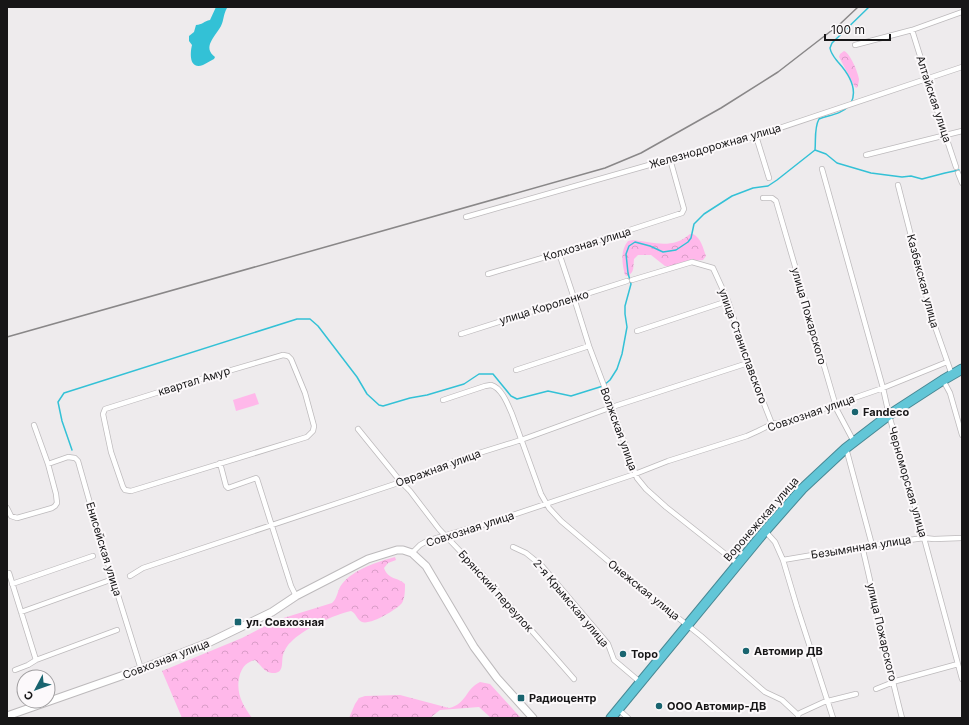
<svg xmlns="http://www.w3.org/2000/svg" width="969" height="725" font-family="Inter,sans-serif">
<defs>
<pattern id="forest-crowns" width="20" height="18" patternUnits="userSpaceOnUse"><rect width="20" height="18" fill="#ffb8ea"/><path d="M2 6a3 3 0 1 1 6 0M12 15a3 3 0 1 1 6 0" fill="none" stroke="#da9dc8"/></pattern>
</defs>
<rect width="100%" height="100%" fill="#eeebed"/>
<path fill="url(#forest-crowns)" d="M844,51c6,2 14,21 15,28 0,3 -1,6 -2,9l-2,-1 -16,-30 1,-3z
M690,234h3c8,4 10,14 13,22l-3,4 -15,1 -18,6 -5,-1 -14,-11h-13l-4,4c-1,7 1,14 -7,17l-2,-1c-3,-12 -5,-24 3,-34l5,-1c20,2 39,10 57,-6z
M395,557l1,3 -8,3 -4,5c4,12 14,9 21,16 0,6 0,14 -3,19 -6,7 -31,22 -40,19 -5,-2 -6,-9 -11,-11 -16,3 -49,19 -60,31 -3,2 -7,9 -8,13 -2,7 2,19 -11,18 -7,0 -12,-9 -17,-13 -8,2 -12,6 -15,14 -5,18 2,30 12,44h-70l-20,-47 80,-33 35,-18 55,-17c6,-5 5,-13 10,-19 12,-15 35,-22 53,-27z
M480,682l10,2 31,34h-30l-12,-11 -39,3 -10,8h-81l6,-14 4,-6 6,-2 35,-1 49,13c18,-4 16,-19 31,-26z"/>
<path fill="#ffb8ea" d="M255,393l4,11 -23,7 -3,-11z"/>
<path fill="#33c1d6" d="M216,7l11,1c-4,7 -3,12 -6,18 -6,11 -19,21 -6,31l-1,2c-4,2 -7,4 -11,6 -14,5 -13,-12 -11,-20l-3,-4v-5l5,-4 2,-7c6,0 8,-4 14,-5z"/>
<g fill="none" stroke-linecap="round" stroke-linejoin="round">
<path stroke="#33c1d6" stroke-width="1.5" d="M851,103c7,-14 -3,-30 -13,-41 -4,-5 -7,-8 -8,-14l2,-5 37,-36
M815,150l11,4 11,9 34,10 31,4 9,-1 11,3 23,-6 14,-3
M72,450l-10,-29 -4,-19 6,-9 233,-74h13l8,7 39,51 10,17 12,11 4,1 27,-8 17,-3 37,-11 15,-10h14l18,22 6,3 31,-8 23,5 32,-10 7,-6 7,-11 5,-15 5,-27 -2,-13v-8l6,-22 -3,-11 -2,-19 3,-8 6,-4 15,4 13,6 13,-2 12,-8 3,-4 3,-14 10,-10 28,-18 21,-8 15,-2 9,-6 38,-30c1,-10 -1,-22 4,-31 10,-4 21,-4 30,-13"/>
<defs>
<path id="street" d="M912,30l24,77 20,60
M855,45l57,-15 50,-18
M756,136l13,42
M866,155l96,-24
M822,169l61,219 6,27 35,123 38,141
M958,173l4,10
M898,185l34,133 20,57
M763,198h9l4,3 61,209 17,32
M466,217l204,-58 86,-23 206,-69
M559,253l15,45 15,48 23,61 25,71 9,11 20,18 72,57
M488,274l71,-21 123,-40 2,-4 -14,-50
M632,280l60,-18 21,6 15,33 20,62 24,61
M637,331l91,-30
M461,334l166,-53
M283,355l5,1 3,3 14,34 9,33 -1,5 -6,6 -176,54 -6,-1 -2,-3 -12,-35 -8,-38 2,-5 89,-28z
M516,370l73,-24
M943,380l7,13 12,42
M443,400l42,-14 6,-1c11,3 17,20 21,29l29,80 8,14 12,13 78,66 62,49 64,56 17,8 16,15
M358,429l43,53 9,9 29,38 43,45 92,105
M846,448l26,97
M220,463l6,23 2,2 28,-10 1,1 34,107 5,10
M48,464l20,-7 7,1 3,3 19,67 44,141
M7,508l4,8 6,2 35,-10 3,-2 2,-3 -1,-9 -8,-30 -14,-39
M765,531l10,11 8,18 14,47 36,111
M862,546c14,58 25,115 40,172
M513,547l13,6 16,13 66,78 6,16 26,22
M412,553l8,-8 7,-4 71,-21 137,-46 33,-13 79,-25 11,-5 14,-7 13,-2 98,-34 64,-26
M783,560l89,-15 52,-7 10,1 28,-1
M9,573l27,87
M130,576l13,-8 258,-86 59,-23 61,-19 91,-33 136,-44
M12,584l81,-28
M21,612l92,-33
M15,670l13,-5 8,-5 81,-30
M876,689l20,-8 62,-17
M618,709l10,9
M798,718v-3l2,-2 24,-11 32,-8"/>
<path id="secondary" d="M7,716l134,-47 69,-27 62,-30 24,-16 72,-37 29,-9h6l9,3 14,13 48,81 23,31 36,40"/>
<path id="highway" d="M611,718l154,-187 37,-42 44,-41 43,-33 54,-35 19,-11"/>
</defs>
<use href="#street" stroke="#bdbabc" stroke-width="6"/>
<use href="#secondary" stroke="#bdbabc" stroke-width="9"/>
<use href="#highway" stroke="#488894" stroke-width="11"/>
<use href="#street" stroke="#fff" stroke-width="4.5"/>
<use href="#secondary" stroke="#fff" stroke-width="7"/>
<use href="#highway" stroke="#62c6d7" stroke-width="9"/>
<path stroke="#898788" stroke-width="1.5" d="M7,337l598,-169 36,-15 80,-45 57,-36 62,-48 18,-17"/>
</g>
<g fill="#19646f" stroke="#fcf9fb" stroke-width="1.5">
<circle cx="855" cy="412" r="4"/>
<rect x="234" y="618" width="8" height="8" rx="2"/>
<circle cx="746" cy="651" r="4"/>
<circle cx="623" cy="654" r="4"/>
<rect x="517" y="694" width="8" height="8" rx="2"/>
<circle cx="659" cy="706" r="4"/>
</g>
<g text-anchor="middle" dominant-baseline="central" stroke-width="4" stroke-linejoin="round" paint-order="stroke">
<g font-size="11" fill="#171617" stroke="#fcf9fb">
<text transform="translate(934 99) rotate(72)">Алтайская улица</text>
<text transform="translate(715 146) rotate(-16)">Железнодорожная улица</text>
<text transform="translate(587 244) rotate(-17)">Колхозная улица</text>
<text transform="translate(923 281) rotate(75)">Казбекская улица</text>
<text transform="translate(544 307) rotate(-17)">улица Короленко</text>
<text transform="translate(809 316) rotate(74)">улица Пожарского</text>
<text transform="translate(743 346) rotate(70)">улица Станиславского</text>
<text transform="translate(194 381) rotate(-17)">квартал Амур</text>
<text transform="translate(811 413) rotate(-19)">Совхозная улица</text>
<text transform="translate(619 429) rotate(70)">Волжская улица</text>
<text transform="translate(438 468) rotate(-20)">Овражная улица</text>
<text transform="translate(908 482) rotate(74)">Черноморская улица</text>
<text transform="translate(761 519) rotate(-49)">Воронежская улица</text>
<text transform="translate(470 529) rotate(-18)">Совхозная улица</text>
<text transform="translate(861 547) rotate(-9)">Безымянная улица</text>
<text transform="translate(104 549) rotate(73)">Енисейская улица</text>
<text transform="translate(644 590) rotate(39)">Онежская улица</text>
<text transform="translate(496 591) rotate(48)">Брянский переулок</text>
<text transform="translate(571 603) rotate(50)">2-я Крымская улица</text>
<text transform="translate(882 632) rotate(77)">улица Пожарского</text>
<text transform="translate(166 659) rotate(-21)">Совхозная улица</text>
</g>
<g font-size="11" font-weight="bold" fill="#171617" stroke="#fcf9fb" text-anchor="start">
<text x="863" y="412">Fandeco</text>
<text x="246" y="622">ул. Совхозная</text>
<text x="754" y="651">Автомир ДВ</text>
<text x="631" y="654">Торо</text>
<text x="529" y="698">Радиоцентр</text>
<text x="667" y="706">ООО Автомир-ДВ</text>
</g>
</g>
<rect width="969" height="725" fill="none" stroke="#171617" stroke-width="16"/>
<g transform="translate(36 689) rotate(229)"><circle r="19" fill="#fcf9fb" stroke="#a09ea0"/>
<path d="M0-3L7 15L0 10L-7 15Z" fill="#19646f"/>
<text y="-6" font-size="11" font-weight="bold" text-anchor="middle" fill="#171617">С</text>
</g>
<path d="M825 34v6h65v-6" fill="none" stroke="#171617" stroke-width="2"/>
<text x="831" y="34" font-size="12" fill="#171617" stroke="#fcf9fb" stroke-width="3" paint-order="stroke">100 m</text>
</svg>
